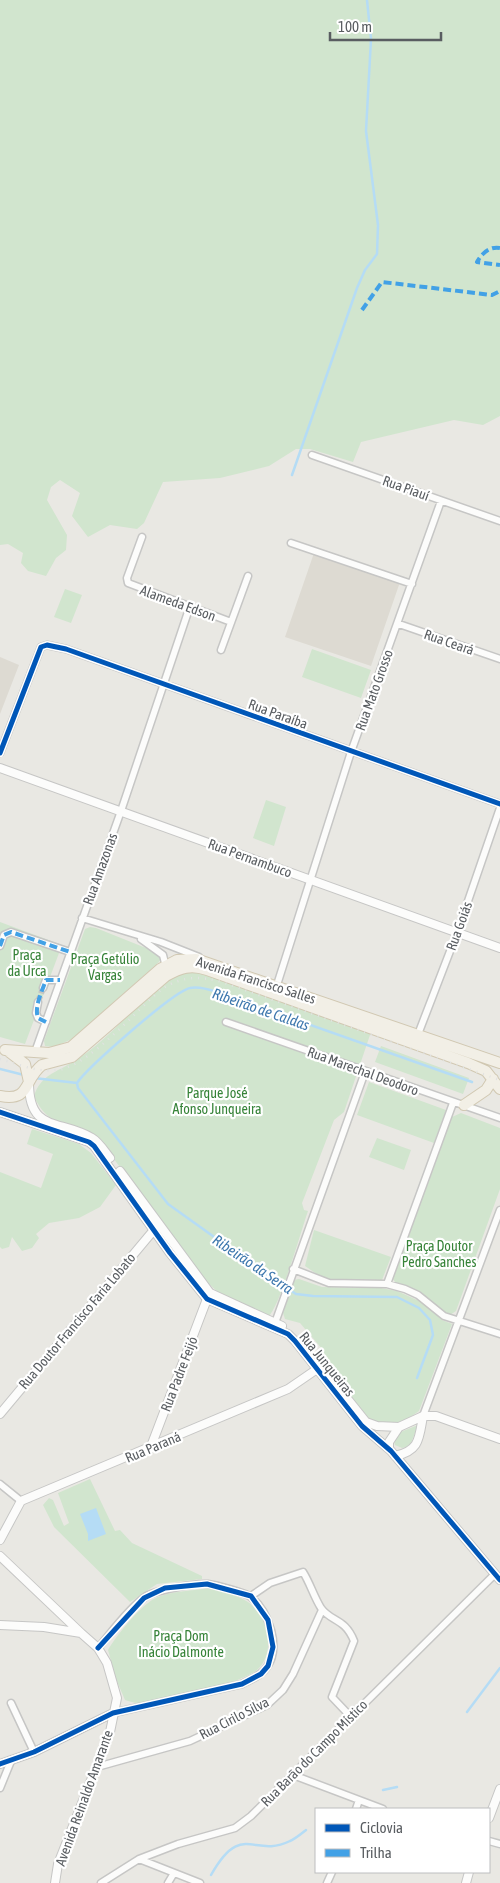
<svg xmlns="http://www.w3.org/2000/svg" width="500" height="1883" font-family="'Asap Condensed',sans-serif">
<rect width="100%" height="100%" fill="#e9e8e3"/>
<path fill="#dddad2" d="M314,553l86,29 -29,84 -86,-29z
M0,657l19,8 -19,49z"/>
<path fill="#d1e5ce" d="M0,0h500v416l-17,9 -29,-5 -93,22 -8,20 -43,-13h-14l-27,17 -49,12 -57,4 -19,41 -7,6 -27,-4 -22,12 -16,-21 8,-23 -20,-13 -9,7 -4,13 20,35 -1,15 -10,8 -10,18 -18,-5 -7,-8 2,-10 -15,-9 -8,1z
M65,589l17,6 -11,28 -17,-6z
M312,649l59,21 -10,28 -59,-21z
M266,800l20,7 -12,39 -21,-8z
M0,922l62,23 -37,99 -25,-7z
M90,927l6,1 60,24 5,6 -2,4 -87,77 -18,8 -9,-1 -1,-5 41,-112z
M197,971l174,61 -27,80 -10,8 -30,78 -2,5 2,7 4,1c-7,20 -28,96 -40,106l-45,-20 -18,-17 -107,-142c-25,-17 -50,-8 -64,-42 6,-20 22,-24 39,-34 37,-22 63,-60 98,-85 8,-5 17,-5 26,-6z
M381,1046l88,32 -6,16 -88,-32z
M369,1082l77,28 -12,33 -77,-28z
M461,1113l39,15v61l-44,122 -6,4 -8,-4 -23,-20 -24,-9 -2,-3 59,-162z
M32,1129l47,15 12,9 25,32 -16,22 -21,11 -30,5 -13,11 3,4 -7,10 -10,3 -10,-14 -3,10 -7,2 -2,-2v-75l41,16 12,-34 -26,-10z
M377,1138l34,12 -7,20 -35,-13z
M314,1230l77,27 -9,23 -58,-1 -19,-13z
M299,1279l23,8 59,1 16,3 29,13 16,16 10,4 -33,87c-13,10 -36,20 -51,8 -14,-11 -35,-43 -47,-58l2,-11 -23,-27 -15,-4 -2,-6 11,-33z
M418,1425l-8,21 -8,2 -7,-3 -1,-4 4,-8z
M90,1479l25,52 5,-1 12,13 70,33v3l-45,5 -27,18 -76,-75 -11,-22 6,-7 4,2 11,26 5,-3 -11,-30z
M209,1588c13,3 28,7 39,14 20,14 29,50 9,68 -13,12 -89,32 -109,34 -7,1 -16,-2 -23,-4l-9,-21 -8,-29c8,-14 30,-41 44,-50 15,-9 40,-9 57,-12z"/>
<path fill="#b5dcf5" d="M96,1508l10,26 -18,7v-7l-8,-20z"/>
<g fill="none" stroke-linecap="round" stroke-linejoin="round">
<path stroke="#b5dcf5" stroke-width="2.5" d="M292,475l65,-187 8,-18 12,-16 1,-29 -12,-94 5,-92 -4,-39
M0,1069l24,6
M34,1078l43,5
M77,1083l1,5 90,116 105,75 23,15 17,2 84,1 22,11 11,12 3,15 -16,43
M77,1083c10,-15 97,-92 113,-95 8,-2 18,1 27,4l255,90
M467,1712l33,-44
M383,1790l14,-3
M211,1875c31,-55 42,-16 79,-34 5,-2 11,-7 16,-11"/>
<path stroke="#c5c5c2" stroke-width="6" stroke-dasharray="6 3" stroke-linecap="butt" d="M38,1002l5,-14"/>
<defs>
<path id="minor" d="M312,455l188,66
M142,537l-15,41 1,5 103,39
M291,543l121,41
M399,624l101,35
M221,650l27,-74
M0,753l41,-106 6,-2 19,4 434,155
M82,918l79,24 38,15
M141,939l22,16 3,12
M0,946l4,-11 7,-3 59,20
M43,988l3,-8h14
M276,988l75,-236 90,-251
M38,1002l-2,11 2,5 8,4
M226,1022l274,96
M417,1037l40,-104 43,-125
M35,1052l86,-241 69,-205
M293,1269l36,14 58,1 18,5 13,6 26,21 56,18
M387,1284l66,-181
M275,1323l90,-251
M423,1416l77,-206
M0,1484l21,17
M251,1596l19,-13 33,-11c7,11 11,25 18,36 10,14 24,10 33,33l-22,56 19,20
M98,1648c13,-15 31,-40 47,-51 10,-7 50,-14 63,-13 8,1 38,9 43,13 18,15 30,50 16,70 -6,9 -16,12 -25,17l-129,29
M11,1703l23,49
M97,1767l93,-26 77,-36 16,-15 10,-16 29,-64
M293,1775l90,34
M0,1788l11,-27
M356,1809l3,-9
M489,1841l11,3
M139,1859l61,24
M101,1883l38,-24 39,-15 57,-16 16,-12 244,-242
M168,1883l6,-10
M327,1883l5,-11"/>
<path id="tertiary" d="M0,768l500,180
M29,1083c0,50 31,36 63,55 7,4 13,14 18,20
M0,1112l89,30 5,4 76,107 37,46 81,35 7,7 67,85 29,25 109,129
M120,1171l90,122 72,33
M318,1362l48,60 11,4 22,1 24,-11h13l64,23
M0,1414l158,-189
M150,1449l57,-150
M389,1449v-7l10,-15
M395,1456c25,-5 24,-18 28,-40
M0,1540l21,-39 267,-112 32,-22
M0,1556l81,77
M0,1625l44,2 37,6 17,15 9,15 10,35 -7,34 -52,132 -3,19
M0,1764l34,-12 79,-39
M489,1818l11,-29
M466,1883l3,-11"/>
<path id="primary" d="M5,1050l44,3 22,-6 89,-78 17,-9 19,-1 304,104
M8,1051l17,13 4,18
M0,1096c31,6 23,-16 42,-31l30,-8 94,-81c14,-8 25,-12 41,-6l261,93 18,8 14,18
M464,1105l22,-15 7,-11"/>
</defs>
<use href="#minor" stroke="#c6c6c5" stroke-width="9"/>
<use href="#tertiary" stroke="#c6c6c5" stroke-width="10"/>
<use href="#primary" stroke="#d1c8b2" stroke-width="12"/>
<use href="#minor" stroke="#fcfcfb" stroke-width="6"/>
<use href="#tertiary" stroke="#fcfcfb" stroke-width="8"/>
<use href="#primary" stroke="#f2efe6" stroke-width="10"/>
<path stroke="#e1e2e1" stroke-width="2.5" stroke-dasharray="1 6" stroke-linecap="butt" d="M0,1059c18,5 38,14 57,11 33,-4 79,-60 106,-82 21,-12 36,-12 59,-6l278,98"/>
<path stroke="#42a1e6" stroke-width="4" stroke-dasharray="8 4" stroke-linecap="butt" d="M500,248c-10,-2 -18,5 -23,14l23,3
M362,310l20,-28 110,13 8,-4
M0,946l4,-11 7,-3 59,20
M46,1022l-8,-4c-4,-11 4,-27 8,-38h14"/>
<defs>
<path id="cycleway" d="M0,753l41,-106 6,-2 19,4 434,155
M0,1112l89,30 5,4 76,107 37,46 81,35 7,7 67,85 29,25 109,129
M0,1764l34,-12 79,-39 129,-29 19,-10 7,-8 5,-19 -5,-27 -17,-24 -44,-12 -42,4 -21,10 -46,50"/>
</defs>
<use href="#cycleway" stroke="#fff" stroke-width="8"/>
<use href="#cycleway" stroke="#0057b8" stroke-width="5"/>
</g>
<g text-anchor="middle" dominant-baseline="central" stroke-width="4.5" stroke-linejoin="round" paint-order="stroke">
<g font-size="14" fill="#595d61" stroke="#fff">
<text transform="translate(406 488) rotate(20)">Rua Piauí</text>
<text transform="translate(178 603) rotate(20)">Alameda Edson</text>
<text transform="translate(449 642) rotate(19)">Rua Ceará</text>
<text transform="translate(374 690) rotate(-70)">Rua Mato Grosso</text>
<text transform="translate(278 714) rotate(20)">Rua Paraíba</text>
<text transform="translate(250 858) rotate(20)">Rua Pernambuco</text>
<text transform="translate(100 869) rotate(-70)">Rua Amazonas</text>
<text transform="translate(459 926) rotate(-70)">Rua Goiás</text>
<text transform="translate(256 980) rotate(18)">Avenida Francisco Salles</text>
<text transform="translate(363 1071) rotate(20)">Rua Marechal Deodoro</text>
<text transform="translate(77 1321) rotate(-50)">Rua Doutor Francisco Faria Lobato</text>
<text transform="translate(327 1364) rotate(51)">Rua Junqueiras</text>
<text transform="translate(179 1374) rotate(-69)">Rua Padre Feijó</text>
<text transform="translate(153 1447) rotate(-23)">Rua Paraná</text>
<text transform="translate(234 1718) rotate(-27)">Rua Cirilo Silva</text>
<text transform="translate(314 1753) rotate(-45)">Rua Barão do Campo Místico</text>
<text transform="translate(84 1798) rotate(-70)">Avenida Reinaldo Amarante</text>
</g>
<g font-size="14" fill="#368338" stroke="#fff">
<text x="27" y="955">Praça<tspan x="27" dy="16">da Urca</tspan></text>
<text x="105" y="959">Praça Getúlio<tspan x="105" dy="16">Vargas</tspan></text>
<text x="217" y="1093">Parque José<tspan x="217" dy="16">Afonso Junqueira</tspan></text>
<text x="439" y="1246">Praça Doutor<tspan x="439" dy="16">Pedro Sanches</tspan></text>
<text x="181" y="1636">Praça Dom<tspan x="181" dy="16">Inácio Dalmonte</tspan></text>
</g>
<g font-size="15" font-style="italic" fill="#3e78ae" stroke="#fff">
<text transform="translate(261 1009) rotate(19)">Ribeirão de Caldas</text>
<text transform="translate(253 1264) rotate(34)">Ribeirão da Serra</text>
</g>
</g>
<rect x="315" y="1808" width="175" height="65" fill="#ffffff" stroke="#bdbec0"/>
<rect x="325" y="1824" width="25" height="8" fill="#0057b8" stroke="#bdbec0"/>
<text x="360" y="1833" font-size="15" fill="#595d61">Ciclovia</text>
<rect x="325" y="1849" width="25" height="8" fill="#42a1e6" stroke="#bdbec0"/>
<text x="360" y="1858" font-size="15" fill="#595d61">Trilha</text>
<path d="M330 32v8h111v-8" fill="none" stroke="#595d61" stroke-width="2.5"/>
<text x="338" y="32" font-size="15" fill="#595d61" stroke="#ffffff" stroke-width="4" paint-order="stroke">100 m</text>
</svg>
